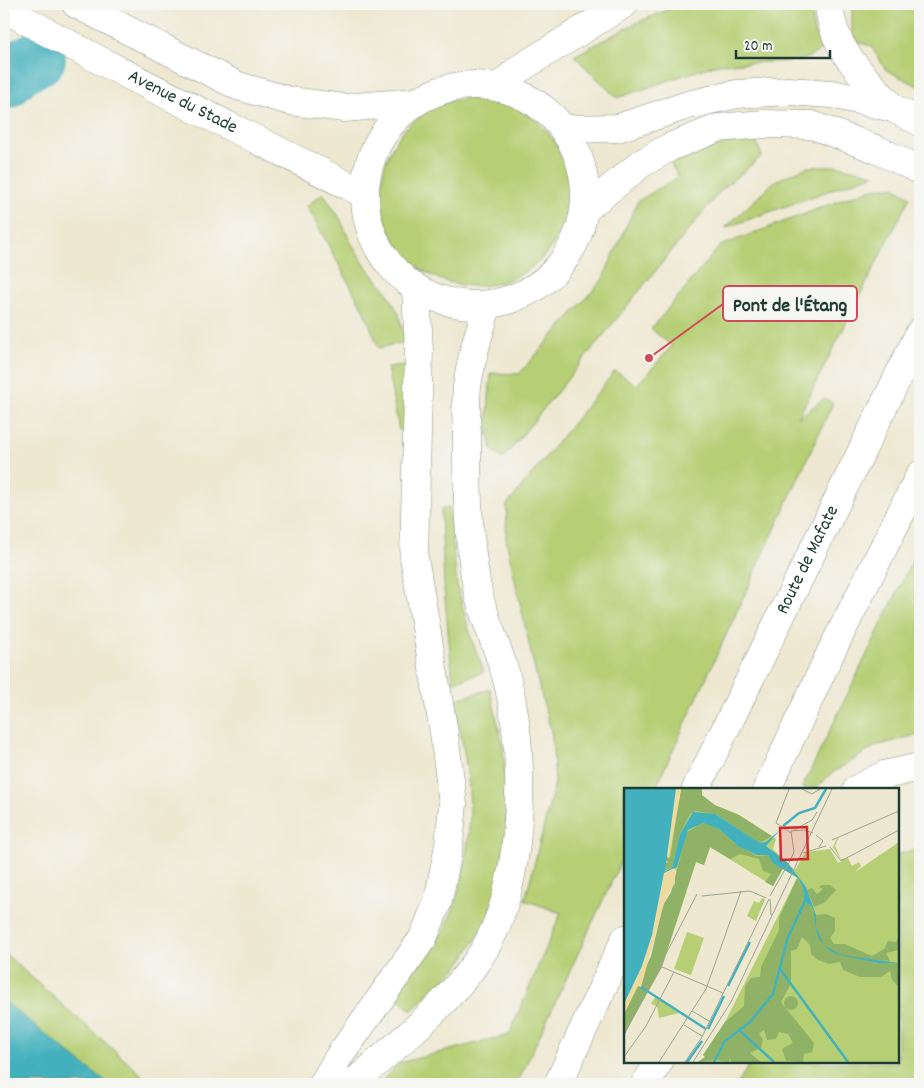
<svg xmlns="http://www.w3.org/2000/svg" width="924" height="1088" font-family="Dekko,sans-serif">
<rect width="100%" height="100%" fill="#f6f6f2"/>
<filter id="ink" filterUnits="userSpaceOnUse"><feTurbulence type="fractalNoise" baseFrequency=".02" numOctaves="2"/><feDisplacementMap in="SourceGraphic" scale="10" xChannelSelector="R" yChannelSelector="G"/><feConvolveMatrix kernelMatrix="1 2 1 2 8 2 1 2 1" color-interpolation-filters="sRGB"/></filter>
<filter id="wash" filterUnits="userSpaceOnUse"><feTurbulence type="fractalNoise" baseFrequency=".0096" numOctaves="4" result="noise"/><feDisplacementMap in="SourceGraphic" scale="20" xChannelSelector="R" yChannelSelector="G"/><feGaussianBlur stdDeviation="1.12" result="paint"/><feColorMatrix in="noise" values="0 0 0 0 0 0 0 0 0 0 0 0 0 0 0 0 0 1.4 0 .05"/><feComposite in="paint" operator="in"/></filter>
<g filter="url(#wash)">
<rect width="100%" height="100%" fill="#eee8d1"/>
<path fill="#b6cf74" stroke="#6a8654" d="M681,4h131l1,24 8,22 -19,11 -85,3 -100,34 -43,-42 60,-32z
M852,4h68v83l-34,-17 -15,-24 -19,-6z
M381 192a94 94 0 1 1 188 0a94 94 0 1 1-188 0Z
M756,141l6,15 -41,34 -218,269 -11,-9 -5,-26 4,-51 28,1 83,-94 36,-79 40,-24 -7,-13 53,-21z
M839,166l36,8 -150,54 50,-47 32,-14z
M882,187h12l16,10 -112,221 26,-19 9,4 -178,386h-30v64l-108,231h-138l20,-21 110,-28 52,-122 -36,-13 30,-117 -3,-48 -17,-64 -29,-132 1,-34 108,-134 22,14 35,-39 -21,-17 69,-83 145,-55z
M323,193l17,25 9,21 15,25 23,28 12,22 6,28 -26,6 -16,-39 -56,-103z
M405,365v66l-6,-1 -12,-63z
M449,508l8,78 15,55 12,31 -31,10 -9,-93 -3,-80z
M920,545v189l-44,12 -44,27 -16,16 -14,-1z
M490,689l13,57 4,66 -5,63 -15,47 -29,45 -47,44 -15,-16c18,-25 42,-50 54,-78 11,-27 20,-76 20,-104 0,-38 -9,-76 -16,-113z
M920,848v236h-183l14,-22h147v-208z
M4,953l148,131h-148z"/>
<path fill="#42b1bd" stroke="#307778" d="M4,68h14l-14,37z
M4,1001l104,83h-104z"/>
<g fill="none" stroke-linecap="round" stroke-linejoin="round">
<path stroke="#42b1bd" stroke-width="56" d="M4,82l14,-14 20,-10"/>
</g>
</g>
<g filter="url(#ink)">
<g fill="none" stroke-linecap="round" stroke-linejoin="round">
<defs>
<g id="secondary">
<path d="M76,4l162,82 52,15 54,7 71,-6"/>
<path id="s1" d="M4,8c117,67 240,124 360,186"/>
</g>
<path id="primary" d="M365 195a110 110 0 1 1 220 0a110 110 0 1 1-220 0Z
M565,129l53,-1 70,-23 49,-11 51,-3 44,3 61,14 27,14
M585,209l57,-46 28,-16 48,-19 46,-4 48,1 66,25 42,20
M323,1084l15,-26 85,-120 15,-37 11,-56 4,-41 -9,-71 -30,-176 5,-206 -3,-63
M352,1084c44,-38 109,-90 136,-141 37,-69 39,-196 17,-271 -9,-30 -24,-59 -29,-90 -8,-46 -9,-93 -9,-140 0,-18 -2,-37 0,-55 4,-29 12,-55 21,-83"/>
<g id="highway">
<path d="M829,4c3,46 35,72 64,104"/>
<path d="M499,87l20,-18 105,-65"/>
<path id="s2" d="M696,789l224,-457"/>
<path d="M767,789l64,-137 89,-177"/>
<path d="M857,789l27,-14 36,-8"/>
<path d="M558,1084l67,-145"/>
<path d="M645,1084l14,-22"/>
</g>
</defs>
<use href="#secondary" stroke="#869282" stroke-width="29"/>
<use href="#primary" stroke="#869282" stroke-width="29"/>
<use href="#highway" stroke="#869282" stroke-width="29"/>
<use href="#secondary" stroke="#fff" stroke-width="28"/>
<use href="#primary" stroke="#fff" stroke-width="28"/>
<use href="#highway" stroke="#fff" stroke-width="28"/>
</g>
</g>
<g text-anchor="middle" dominant-baseline="central" stroke-width="4" stroke-linejoin="round" paint-order="stroke">
<g font-size="19" fill="#1f3d34" stroke="#f6f6f2">
<text stroke="none"><textPath href="#s1" startOffset="202">Avenue du Stade</textPath></text>
<text stroke="none"><textPath href="#s2" startOffset="255">Route de Mafate</textPath></text>
</g>
</g>
<g transform="translate(624 788)">
<rect width="275" height="275" fill="#eee8d1"/>
<path d="M52,14l48,7 15,6 37,24 -3,10 22,21 11,-18 24,-3 8,14 4,-2 -9,-14 3,-7 3,-3 -4,9 6,13 7,-1 4,8 7,-4 2,4 -6,6 44,-30v220h-201l7,-5 -2,-2 22,-33 72,-144 -14,-9 -10,17 -63,-39 -6,18 -8,-3 -10,28 -19,-35zM138,110l3,1 -9,22 -9,-5 7,-15 5,2zM63,144l17,6 -13,37 -17,-6zM14,198l50,31 -1,1 -8,-5 -20,5 -2,-12 -6,-2 4,-7z" fill="#b6cf74"/>
<path d="M57,1h21v6l13,10 24,10 33,21 -12,7 -43,-28 -21,-4 -6,3 -10,20 -8,34 -8,3v-8l5,-1 -4,-1 1,-5 4,2zM79,35l16,6 15,14 23,13 11,-1 15,13 -10,18 -8,-4 6,-8 -8,-3 -4,-12 -19,-5 -10,5 -20,-12 -6,18 -8,-3 -34,105 -38,68v-21l27,-58 12,-51 8,-13 16,-60zM173,90l6,10 1,13 9,7 3,18v-11l10,-1 9,4v13l-5,7 4,6h11l27,12 12,-7 4,-8 8,1 3,-7v15l-13,3 4,8 -29,-2 17,4h21v24l-7,-7 -2,-9 -9,6h-21l-17,-7 -3,-8 -11,2 -11,-4 -7,-6 -1,-9 -8,-8 -5,12 -6,2v33l-10,18 33,41 -2,9 -8,2 -1,8 -17,-1 -4,-12 11,-6 -5,-9 -9,-2 -3,7 -9,1 -3,-10 -5,4 4,5 -2,9 -11,5 11,9h-29l-3,-3v3l-13,-2 -18,2 7,-5 -2,-2 22,-33 19,-16 1,-20 6,-8 9,-1 1,-10 18,-37v-12zM198,97h8l6,5 -12,13 -10,4 -7,-17 5,-2 5,6 6,-5 -4,-2zM160 215a7 7 0 1 1 14 0a7 7 0 1 1-14 0Z" fill="#90b266"/>
<path d="M52,1h5l-12,69 -3,-2zM51,81v14l-10,17 -24,87 -3,-1 -14,28v-10l18,-38 13,-43 9,-50z" fill="#eeda9e"/>
<path d="M0,1h52l-11,82 7,-3 8,-34 13,-22 22,2 45,29 6,-1 14,-12 -14,16 21,16 19,25 10,28v12l8,18 18,10 57,8h-21l-38,-8 -11,-5 -10,-11 -3,-10 -3,-21 -9,-7 -1,-13 -5,-10 -25,-15 -5,-8h-11l-19,-9 -19,-17 -16,-6 -15,7 -11,37 -13,6 -12,62 -10,31 -18,38z" fill="#42b1bd"/>
<path fill="none" stroke="#42b1bd" stroke-width="2.5" d="M159,38l16,-13 16,-5 11,-19M156,181l68,93M104,198l22,-44M17,199l65,42M84,241l16,-33M114,241l36,33M63,274l15,-21M90,274l11,-21 25,-19 23,-28 15,-57 18,-38"/>
<path fill="none" stroke="#9ba492" stroke-width="1" d="M165,1l-13,34 15,10M178,1l10,5 8,-5M170,42l18,-10 5,-8M192,47l7,6 -4,6M208,52l67,-29M206,59l11,14 58,-31M179,65l23,-7M166,73l4,-9 -3,-21 13,-1 9,3M78,108l48,-5 16,7M146,108l21,-37M146,111l1,16M38,179l61,26M68,223l17,10M60,237l18,11M0,247l73,-141M0,269l22,-31 28,-54M35,274l47,-73 35,-98M61,274l17,-25 67,-138M69,274l38,-60 101,-213"/>
<path fill="#d62828" fill-opacity="0.15" stroke="#d62828" stroke-width="2.5" d="M183,39l1,32 -27,1 -1,-32z"/>
<rect width="275" height="275" fill="none" stroke="#1f3d34" stroke-width="2.5"/>
</g>
<path fill="none" stroke="#d1495b" stroke-width="2" d="M649 358L723 304"/>
<circle fill="#d1495b" stroke="#f6f6f2" stroke-width="2" cx="649" cy="358" r="5"/>
<rect fill="#f6f6f2" stroke="#d1495b" stroke-width="2" x="723" y="286" width="134" height="35" rx="5"/>
<g font-size="20" text-anchor="middle" font-weight="bold" fill="#1f3d34">
<text x="790" y="311">Pont de l'Étang</text>
</g>
<rect width="924" height="1088" fill="none" stroke="#f6f6f2" stroke-width="20"/>
<path d="M736 50v8h94v-8" fill="none" stroke="#1f3d34" stroke-width="2.5"/>
<text x="744" y="50" font-size="15" fill="#1f3d34" stroke="#f6f6f2" stroke-width="4" paint-order="stroke">20 m</text>
</svg>
